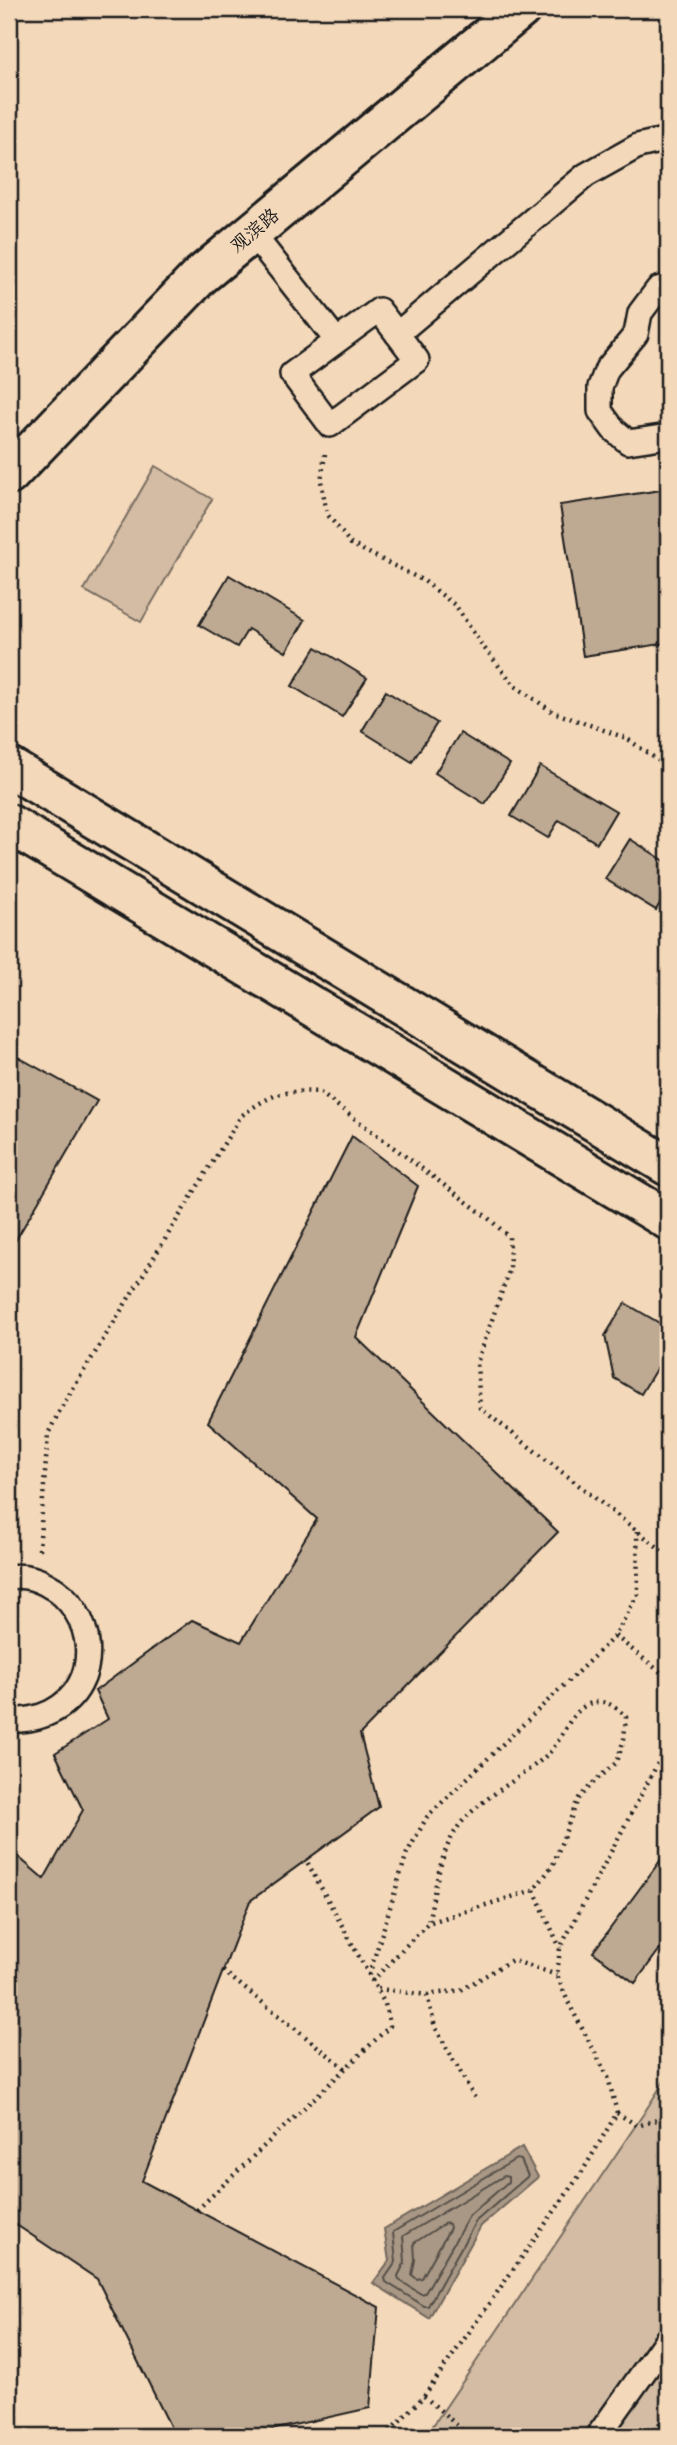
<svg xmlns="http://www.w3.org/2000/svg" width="677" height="2445" font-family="'Balsamiq Sans','LXGW WenKai TC',sans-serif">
<rect width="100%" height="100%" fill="#f3d8ba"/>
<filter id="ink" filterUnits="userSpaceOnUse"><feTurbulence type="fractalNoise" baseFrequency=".0143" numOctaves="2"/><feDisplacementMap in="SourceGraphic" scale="14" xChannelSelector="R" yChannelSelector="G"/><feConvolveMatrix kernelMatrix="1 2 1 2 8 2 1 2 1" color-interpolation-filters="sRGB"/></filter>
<g filter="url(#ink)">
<path fill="#d3bca3" stroke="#786c60" stroke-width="2" d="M155,466l57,33 -71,123 -57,-32z
M668,2075v361h-242l218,-323z"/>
<path fill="#a99885" stroke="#71665b" stroke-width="2" d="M522,2147l16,30 -57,49 -52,92 -56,-35 16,-22 -5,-32z"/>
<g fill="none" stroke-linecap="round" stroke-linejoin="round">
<path stroke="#544e46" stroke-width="2" d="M516,2159l5,1 7,16 -52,45 -48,85h-4l-38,-24 -1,-4 11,-16 -3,-30z
M504,2176l4,1v5l-39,34 -44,77 -4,1 -22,-14 -1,-4 7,-14 -2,-26z
M445,2223l4,1 1,4 -28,50 -5,1 -5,-4 3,-15 -1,-17z"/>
</g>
<path fill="#bea992" stroke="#1c1c1c" stroke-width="2" d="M668,489v154l-85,13 -23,-151z
M229,575l76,45 -19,32 -38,-23 -11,18 -38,-22z
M316,647l51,31 -25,39 -50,-31z
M386,691l51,32 -25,39 -50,-31z
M460,733l50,31 -25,40 -50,-31z
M540,766l76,45 -19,32 -38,-23 -11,18 -37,-22z
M630,839l38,24v27l-12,20 -51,-31z
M9,1052l88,49 -87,149h-1z
M352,1136l66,50 -62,151 202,195 -198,202 19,73 -129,94 -108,280 237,126 -9,101 -125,28h-70l-78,-157 -88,-59v-371l35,30 39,-69 -28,-57 53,-34 -13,-28 97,-71 49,22 76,-123 -109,-97z
M625,1303l43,25v21l-27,45 -27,-16 -9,-42z
M668,1850v88l-33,45 -42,-31z"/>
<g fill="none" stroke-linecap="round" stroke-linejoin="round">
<defs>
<path id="service" d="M252,233l85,108
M668,286l-10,3 -18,24 -4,21 -29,35 -7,18v24l13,18 15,13 40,-6
M379,310l38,50 -87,65 -38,-51z
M397,334l189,-159 52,-29 30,-7
M9,1577c12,-2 26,1 37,7 50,25 59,101 5,128 -14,7 -27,8 -42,9
M598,2436l70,-98"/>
<path id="minor" d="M9,475l191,-199 321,-267
M9,767l659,399
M9,824l659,396"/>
</defs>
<use href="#service" stroke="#1c1c1c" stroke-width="28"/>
<use href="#minor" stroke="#1c1c1c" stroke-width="44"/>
<path stroke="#1c1c1c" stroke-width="4.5" stroke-dasharray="2 5" stroke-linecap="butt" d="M325,454l-4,27 6,33 24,30 73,37 32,25 25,38 34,42 38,26 73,26 42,29
M39,1550l9,-116 13,-26 180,-292c30,-22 41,-26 78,-24l168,125 22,20 1,31 -33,95 3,45 188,147
M615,1636l53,42
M534,1890l26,58
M223,1971l123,98
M369,1975l38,-122 20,-36 188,-181 23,-42 -1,-63
M372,1981l56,-58 106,-33 19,-25 25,-66 17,-18 22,-19 7,-23 2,-22c-11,-11 -21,-19 -37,-13 -20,8 -26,35 -40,49 -26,25 -71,46 -91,74 -19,27 -23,64 -30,96
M378,1989l49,6 34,-5 51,-30 45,15
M427,1995l8,32 42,75
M617,2113l21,13 21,-7 9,-9
M197,2210l193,-184 -5,-22 -79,-144
M424,2396l45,40
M385,2436l39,-40 158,-224 35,-59 -9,-36 -40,-75 -11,-27 3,-27 108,-204
M651,2436l17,-25"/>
<use href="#service" stroke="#f3d8ba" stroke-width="23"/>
<use href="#minor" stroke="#f3d8ba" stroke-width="38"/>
</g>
</g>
<g text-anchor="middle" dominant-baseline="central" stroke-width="6" stroke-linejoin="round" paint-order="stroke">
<g font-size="19" fill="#1c1c1c" stroke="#f3d8ba">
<text transform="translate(255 231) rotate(-40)">观滨路</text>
</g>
</g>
<rect width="677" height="2445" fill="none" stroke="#f3d8ba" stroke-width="35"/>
<rect x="18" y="18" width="642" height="2410" fill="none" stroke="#1c1c1c" stroke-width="2.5" filter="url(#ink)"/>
</svg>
